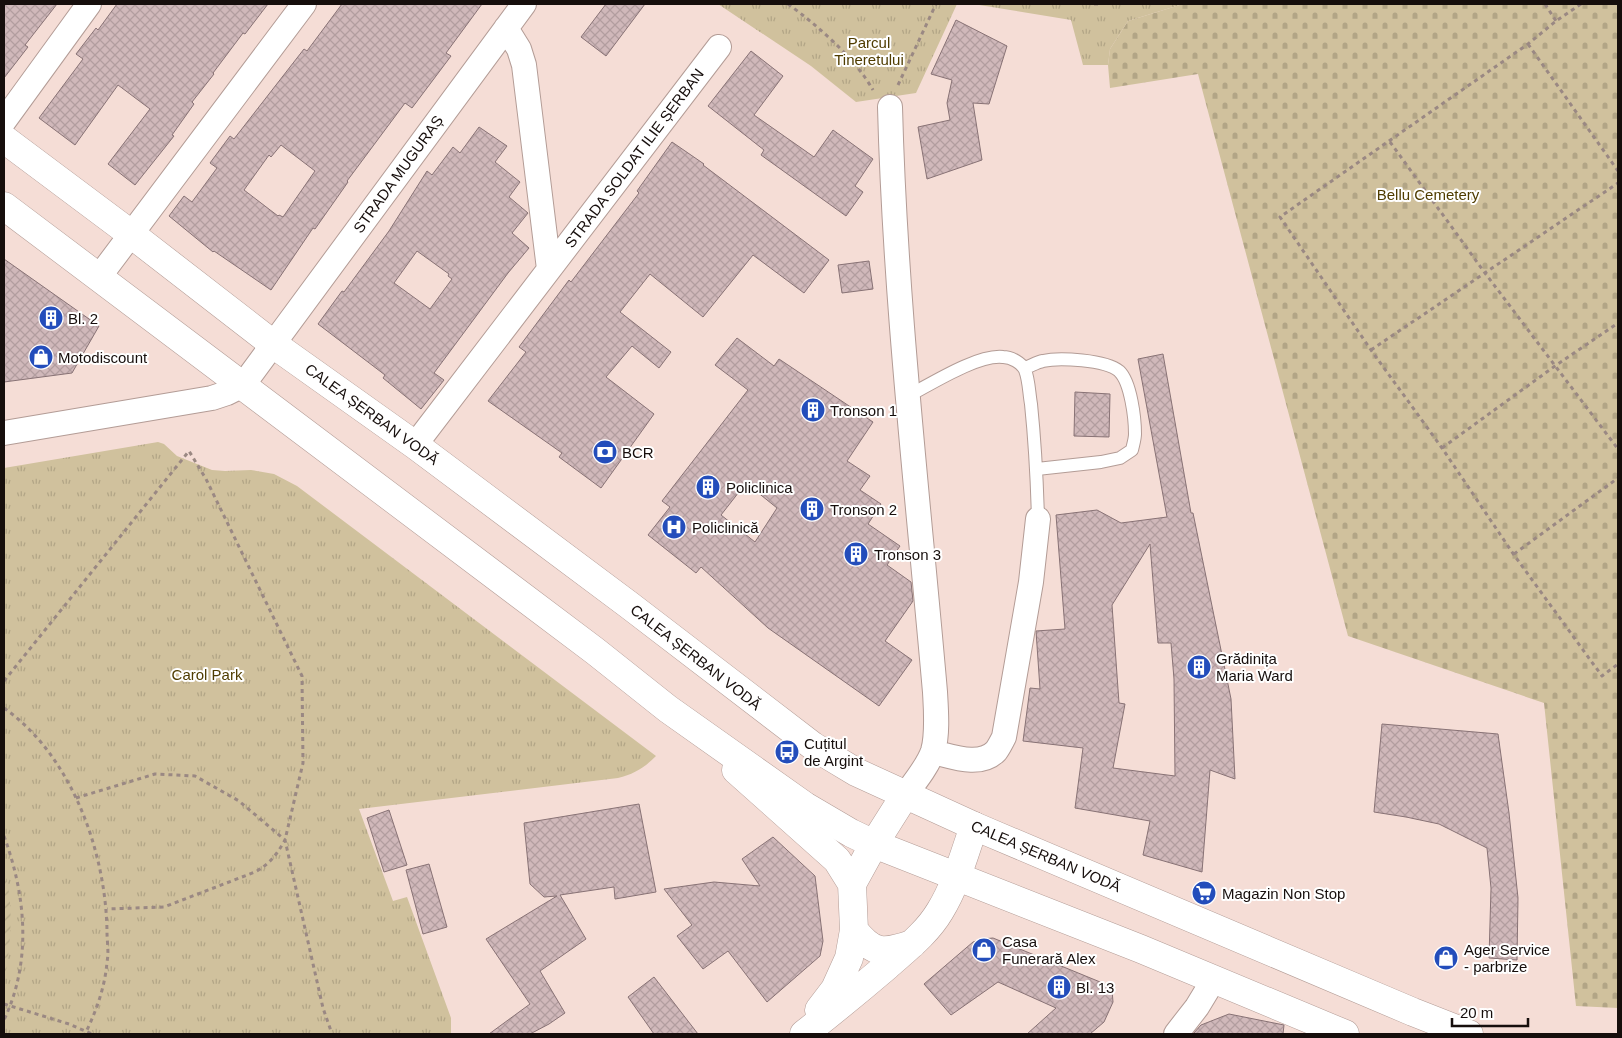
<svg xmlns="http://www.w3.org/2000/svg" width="1622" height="1038" font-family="Arial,sans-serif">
<defs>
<pattern id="cemetery-stones" width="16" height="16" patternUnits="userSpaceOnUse" patternTransform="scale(1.25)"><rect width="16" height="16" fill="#d0c19d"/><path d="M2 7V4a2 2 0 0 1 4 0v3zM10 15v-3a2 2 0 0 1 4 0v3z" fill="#b2a586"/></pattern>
<pattern id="park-tufts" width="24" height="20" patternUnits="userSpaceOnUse" patternTransform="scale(1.25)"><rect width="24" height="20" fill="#d0c19d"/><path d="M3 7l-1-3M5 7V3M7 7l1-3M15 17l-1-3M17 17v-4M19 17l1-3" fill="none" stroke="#b2a586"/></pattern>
<pattern id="garden-furrows" width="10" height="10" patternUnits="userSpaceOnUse" patternTransform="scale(1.25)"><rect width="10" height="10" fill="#d0c19d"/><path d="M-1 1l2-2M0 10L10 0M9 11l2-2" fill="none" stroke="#b2a586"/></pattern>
<pattern id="building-cross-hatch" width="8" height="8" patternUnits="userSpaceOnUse" patternTransform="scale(1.25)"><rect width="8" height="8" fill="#d0b8ba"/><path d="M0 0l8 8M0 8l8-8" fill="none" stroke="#b29d9f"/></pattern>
</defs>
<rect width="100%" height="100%" fill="#f5ddd6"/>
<path fill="url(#cemetery-stones)" d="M1183,4h435v1004l-42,-2 -32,-303 -196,-67 -150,-562 -88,14 -2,-23 2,-16 18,-28z"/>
<path fill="url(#park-tufts)" d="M718,4h239l-41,89 -60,9 -45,-36z
M973,4h210l-55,17 -18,28 -2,16h-25l-12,-45z
M158,442l6,2 13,12 35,14 13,1 26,-1 23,4 23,12 359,270c-12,12 -22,18 -38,22l-259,31 34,92 14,-4 44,121v16h-447v-566z"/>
<path fill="url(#garden-furrows)" d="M4,871c11,34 6,73 1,108h-1z"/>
<path fill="url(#building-cross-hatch)" stroke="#887275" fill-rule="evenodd" d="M4,4h53l-32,41 3,2 -24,31z
M117,4h151l-23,30 -2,-1 -30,40 1,1 -22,28 2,2 -22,31 2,1 -39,49 -27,-21 42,-55 -32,-24 -43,60 -36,-27 44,-59 -7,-5 20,-26 2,2z
M342,4h140l-36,49 5,3 -39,52 -7,-5 -58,78 1,1 -33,47 -2,-1 -42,62 -57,-39 -1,1 -44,-36 15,-20 8,6 25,-34 -7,-5 20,-27 4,3 70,-90 3,2zM281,145l34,26 -32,46 -4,-2 -1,1 -34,-26 25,-35 2,2z
M606,4h39l-39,52 -25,-19z
M956,20l51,26 -18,58 -16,-1 9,57 -55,19 -9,-52 32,-7 -3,-17 5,-23 -21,-6z
M751,51l32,25 -29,39 60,42 19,-27 40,29 -18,27 8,6 -17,24 -85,-61 3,-5 -56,-44z
M479,127l28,19 -12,16 25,20 -11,15 19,16 -16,20 17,15 -21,25 -74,100 10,7 -23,29 -38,-31 2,-3 -67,-51 24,-33 2,1 45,-61 38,-60 5,4 21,-28 7,6zM417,251l32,23 -1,2 4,3 -22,30 -36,-26z
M672,142l32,22 -1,1 126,95 -25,33 -51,-38 -50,62 -53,-43 -30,38 51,40 -12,16 -27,-22 -26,31 48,37 -53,74 -42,-31 3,-4 -74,-52 38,-49 -7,-5 50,-67 2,2 68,-89 -2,-2z
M4,259l95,67 -27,47 -68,9z
M869,261l4,28 -31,4 -4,-28z
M737,338l37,28 5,-7 94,63 -26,39 23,15 -10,14 21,14 -13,20 32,22 -13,19 24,17 2,19 -28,40 27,19 -33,46 -111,-78 -67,-61 -5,6 -48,-38 22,-28 -8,-6 86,-111 -33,-25zM746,483l31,25 -22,34 -34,-27z
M1163,354l28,159h2l38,186 4,80 -25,-9 -8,102 -59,-17 7,-34 -75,-13 8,-60 -60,-7 7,-53 10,1 -4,-58 29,-2 -9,-114 41,-5 24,13 46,-6 -29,-158zM1150,544l8,99h13l3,36 1,97 -62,-8 12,-64 -6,-1 -7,-98z
M1075,392l35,2 -1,43 -35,-1z
M1382,724l116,10 11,79 9,85 -1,62 -28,-2 2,-70 -4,-40 -48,-24 -33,-7 -32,-5z
M639,804l17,88 -41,7 -1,-12 -54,8 26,44 -46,32 25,42 -16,11 -19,10h-41l41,-30 -44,-65 71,-43 -13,1 -14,-13 -6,-61z
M389,810l18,55 -23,7 -17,-54z
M773,837l42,39 8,65 -3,15 -53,46 -39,-51 -25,18 -26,-33 15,-11 -28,-36 50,-7 46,4 -18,-27z
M429,864l18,63 -24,7 -17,-64z
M993,938l112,46 7,6 1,12 -9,20 -14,12h-63l29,-26 -58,-26 -47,33 -27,-31 49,-42 9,-3z
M654,977l44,57h-44l-26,-37z
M1229,1014l55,11 -1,9h-90l8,-9z"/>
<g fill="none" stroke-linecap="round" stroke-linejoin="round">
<defs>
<path id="lane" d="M1025,368c6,-2 12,-6 18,-7 16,-4 63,-1 76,10 12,11 16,48 16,63 0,5 -2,11 -3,16l-12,8 -19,4 -64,7
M908,396c23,-12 70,-42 95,-39 8,0 19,6 22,13 4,10 4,23 6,34 4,39 6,77 7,115"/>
<path id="street" d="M506,28l13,21 5,16 25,204
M890,107c5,195 28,390 45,585 1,18 3,42 -2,59 -5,15 -19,32 -28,44
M4,121l85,-117
M99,277l205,-273
M4,433l208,-35 15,-5 16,-8 281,-381
M415,445l304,-398
M933,752c18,4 47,16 63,-1 3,-4 6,-10 8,-14l27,-155 7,-63
M1176,1034l21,-27 17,-28"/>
<path id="secondary" d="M736,770l101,90 15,24
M854,930c19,24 29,24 58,14
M819,1010l16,-21 14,-31 5,-28 -2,-46 22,-40 31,-49
M804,1034c28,-22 56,-45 83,-68 19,-17 40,-33 53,-55 16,-26 24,-56 34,-85"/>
<path id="primary" d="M4,139l127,95 142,110 142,101 214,160 184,141 13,8 30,18 118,54 439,186 56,22
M4,206l591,445 73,58 137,97 46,27 23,11 267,105 204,85"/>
</defs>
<use href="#lane" stroke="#b39c96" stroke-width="14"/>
<use href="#street" stroke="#b39c96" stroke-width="26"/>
<use href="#secondary" stroke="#b39c96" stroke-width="29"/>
<use href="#primary" stroke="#b39c96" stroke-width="29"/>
<path stroke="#9a8883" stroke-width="3" stroke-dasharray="4 4" stroke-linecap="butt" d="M788,4c29,21 67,54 85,86
M1094,4h5
M1545,4l11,17
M1581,4l-25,17 -28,23 -248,173 91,133 71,98 72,107 88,121 16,-12
M1528,44l90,127
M898,85l38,-81
M1390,142l95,131 133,176
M1371,350l247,-167
M1442,448l113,-82 63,-43
M1514,554l104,-76
M4,681l185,-230 17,28 96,197 1,87 -18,77 38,168 9,26
M4,708c67,47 102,143 103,224 0,9 2,20 0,30 -2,25 -11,50 -22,72
M76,798l79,-24 40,2 44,25 46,39c-8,14 -15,24 -30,32l-91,35 -57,2
M4,836c22,60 28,125 0,184
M4,1004l65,20 23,10"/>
<use href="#lane" stroke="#fff" stroke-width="12"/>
<use href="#street" stroke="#fff" stroke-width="24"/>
<use href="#secondary" stroke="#fff" stroke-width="28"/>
<use href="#primary" stroke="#fff" stroke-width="28"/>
</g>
<defs>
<symbol id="building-disc" viewBox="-11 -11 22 22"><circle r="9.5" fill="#234dbb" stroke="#fff"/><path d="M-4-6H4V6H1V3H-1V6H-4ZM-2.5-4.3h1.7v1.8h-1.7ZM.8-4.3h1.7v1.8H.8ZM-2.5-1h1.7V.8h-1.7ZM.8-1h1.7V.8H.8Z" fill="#fff"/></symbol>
<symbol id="shop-disc" viewBox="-11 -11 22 22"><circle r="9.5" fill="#234dbb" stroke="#fff"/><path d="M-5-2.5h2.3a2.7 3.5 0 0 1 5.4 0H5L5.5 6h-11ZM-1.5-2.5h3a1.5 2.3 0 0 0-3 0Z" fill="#fff"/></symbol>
<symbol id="bank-disc" viewBox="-11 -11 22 22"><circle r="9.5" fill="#234dbb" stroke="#fff"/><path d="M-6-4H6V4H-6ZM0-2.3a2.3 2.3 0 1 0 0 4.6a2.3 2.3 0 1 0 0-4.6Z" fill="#fff"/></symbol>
<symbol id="hospital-disc" viewBox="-11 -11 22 22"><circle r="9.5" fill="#234dbb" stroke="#fff"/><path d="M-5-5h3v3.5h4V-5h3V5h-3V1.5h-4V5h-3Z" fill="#fff"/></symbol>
<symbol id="bus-disc" viewBox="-11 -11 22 22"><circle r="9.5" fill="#234dbb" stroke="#fff"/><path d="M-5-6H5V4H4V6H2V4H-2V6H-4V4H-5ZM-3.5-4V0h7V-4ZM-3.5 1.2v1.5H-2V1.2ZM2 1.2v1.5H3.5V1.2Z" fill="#fff"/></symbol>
<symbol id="supermarket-disc" viewBox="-11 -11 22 22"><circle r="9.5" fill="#234dbb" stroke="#fff"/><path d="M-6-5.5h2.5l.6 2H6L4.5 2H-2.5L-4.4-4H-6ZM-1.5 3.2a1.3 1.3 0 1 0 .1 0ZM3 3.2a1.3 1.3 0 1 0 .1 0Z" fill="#fff"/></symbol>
</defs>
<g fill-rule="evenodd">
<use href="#building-disc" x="37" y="304" width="28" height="28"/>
<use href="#shop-disc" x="27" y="343" width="28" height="28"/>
<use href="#building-disc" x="799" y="396" width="28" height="28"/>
<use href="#bank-disc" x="591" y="438" width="28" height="28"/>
<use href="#building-disc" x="694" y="473" width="28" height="28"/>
<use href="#building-disc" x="798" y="495" width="28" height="28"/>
<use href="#hospital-disc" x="660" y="513" width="28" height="28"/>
<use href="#building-disc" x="842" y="540" width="28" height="28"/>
<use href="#building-disc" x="1185" y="653" width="28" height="28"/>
<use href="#bus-disc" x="773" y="738" width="28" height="28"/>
<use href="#supermarket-disc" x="1190" y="879" width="28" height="28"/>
<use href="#shop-disc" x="970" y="936" width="28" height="28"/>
<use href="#shop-disc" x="1432" y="944" width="28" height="28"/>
<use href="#building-disc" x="1045" y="973" width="28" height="28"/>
</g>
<g text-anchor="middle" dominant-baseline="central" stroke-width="4" stroke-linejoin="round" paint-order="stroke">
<g font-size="15" fill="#4f3c00" stroke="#fff">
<text x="869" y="42">Parcul<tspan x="869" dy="17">Tineretului</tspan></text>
<text x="1428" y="194">Bellu Cemetery</text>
<text x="207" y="674">Carol Park</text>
</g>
<g font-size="15" fill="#160e0c" stroke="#fff">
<text transform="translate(634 158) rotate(-53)">STRADA SOLDAT ILIE ȘERBAN</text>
<text transform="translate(398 174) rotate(-54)">STRADA MUGURAȘ</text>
<text transform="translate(372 414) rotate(36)">CALEA ȘERBAN VODĂ</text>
<text transform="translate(696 657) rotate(38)">CALEA ȘERBAN VODĂ</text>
<text transform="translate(1046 856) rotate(23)">CALEA ȘERBAN VODĂ</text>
</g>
<g font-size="15" fill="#160e0c" stroke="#fff" text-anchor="start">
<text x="68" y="318">Bl. 2</text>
<text x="58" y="357">Motodiscount</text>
<text x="830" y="410">Tronson 1</text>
<text x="622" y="452">BCR</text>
<text x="726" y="487">Policlinica</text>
<text x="830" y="509">Tronson 2</text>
<text x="692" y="527">Policlinică</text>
<text x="874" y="554">Tronson 3</text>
<text x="1216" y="658">Grădinița<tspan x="1216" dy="17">Maria Ward</tspan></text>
<text x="804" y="743">Cuțitul<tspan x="804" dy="17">de Argint</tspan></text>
<text x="1222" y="893">Magazin Non Stop</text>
<text x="1002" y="941">Casa<tspan x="1002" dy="17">Funerară Alex</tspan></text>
<text x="1464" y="949">Ager Service<tspan x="1464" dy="17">- parbrize</tspan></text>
<text x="1076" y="987">Bl. 13</text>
</g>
</g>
<rect width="1622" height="1038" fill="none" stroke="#160e0c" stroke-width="10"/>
<path d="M1452 1018v8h76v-8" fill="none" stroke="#160e0c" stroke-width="2.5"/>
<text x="1460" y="1018" font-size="15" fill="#160e0c" stroke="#ffffff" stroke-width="4" paint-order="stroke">20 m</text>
</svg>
